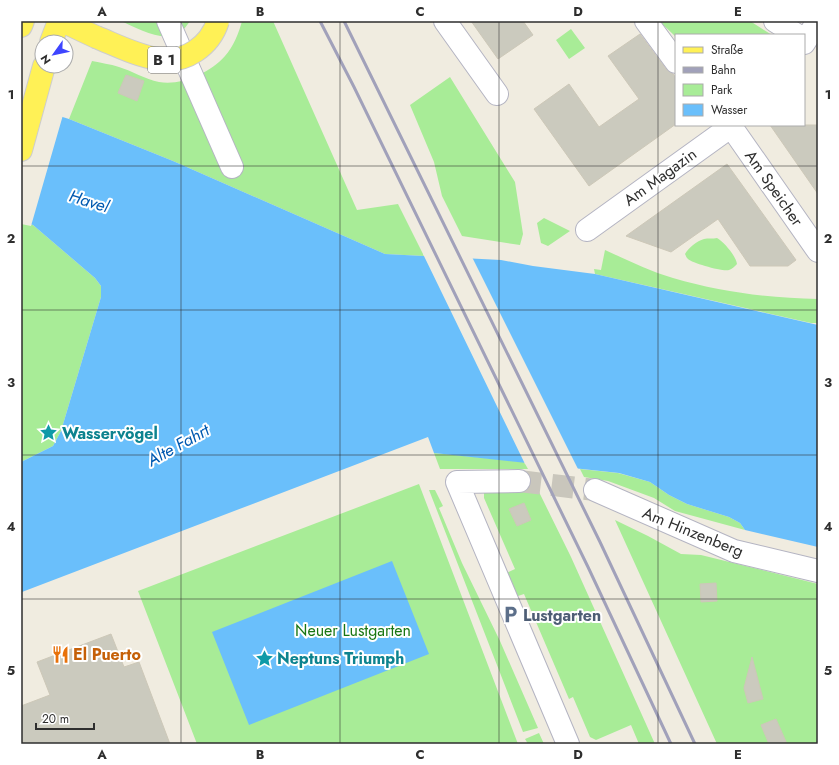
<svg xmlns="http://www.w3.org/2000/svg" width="839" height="765" font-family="Jost,sans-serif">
<rect width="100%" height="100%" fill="#f0ece0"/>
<path fill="#a8ec97" d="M121,21h69c-3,4 -6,9 -11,12 -16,10 -42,-5 -58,-12z
M242,21h31l84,189 41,-6 26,52 -39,-2 -212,-93 -104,-42 23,-58c9,2 18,3 27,6 13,4 26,12 40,15 22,4 51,-9 66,-26 8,-9 14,-23 17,-35z
M659,21h91l22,14h-96v2z
M571,29l14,19 -16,11 -13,-19z
M450,77l65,105 8,52 -3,11 -58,-9 -20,-40 -8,-34 -24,-57z
M544,218l26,13 -22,15 -7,-3 -4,-20z
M21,221l12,4 62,53 6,8v11l-40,134 -8,15 -32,16z
M717,238c7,4 19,18 20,26 -2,2 -5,5 -8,6 -6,2 -37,-7 -41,-11 -2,-2 -2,-3 -3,-5 3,-6 12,-13 19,-15 4,-1 9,0 13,-1z
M605,250c22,10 44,21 68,28 48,14 95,20 145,21v24h-7l-216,-49 -1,-5 7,1z
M434,453l90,9 4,7h-88z
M580,469l38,4 32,9 19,13 18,9 42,13 11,6 5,7 -70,-19 -21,-13 -46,-17 -24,-4z
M419,484l99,260h-321l-59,-153z
M509,488l30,4 32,65 84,187h-16l-8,-19 -35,15 -6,-3 -17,-40 -4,2 -45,-105 -9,3 -11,-23 11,-5 -31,-71v-6z
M429,490h6l8,16 -4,2 23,55 38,78 38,87 -15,4z
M615,520l33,16 33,18 20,1 117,29v160h-101z
M539,733l5,11h-16l-3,-5z"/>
<path fill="#6abffb" d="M21,104l48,15 104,42 212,93 116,6 32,6 62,8 223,51v222l-73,-17 -5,-7 -11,-6 -42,-13 -18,-9 -19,-13 -31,-9 -185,-20 -6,-16 -406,155 -1,-1v-129l32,-16 8,-15 40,-134v-11l-6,-8 -62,-53 -12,-4z
M392,561l37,93 -180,71 -37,-93z"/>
<path fill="#f0ece0" d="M21,102l42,13 -32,111 -10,-2z
M423,254l49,3 107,214 -54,-7z"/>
<path fill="#cbcabe" stroke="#cdc8b8" d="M471,21h52l10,14 -35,24z
M640,34l26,35 7,5 3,4v46l-87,62 -55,-77 35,-25 30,43 40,-28 -31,-43z
M126,75l18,6 -7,20 -19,-8z
M770,125h48v69z
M727,164l69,96 -8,6h-38l-32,-47 -47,33 -45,-16z
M524,503l7,17 -14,6 -8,-17z
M716,583l1,18 -16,1 -1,-18z
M111,634l13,33 15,-5 31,82h-149v-38l29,-11 -13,-33z
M752,657l11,42 -15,4 -4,-15z
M776,719l11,25h-18l-8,-19z"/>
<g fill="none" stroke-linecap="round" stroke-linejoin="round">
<path stroke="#c9c6bc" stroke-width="22" stroke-dasharray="22 11" stroke-linecap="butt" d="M519,481l76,9"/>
<defs>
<path id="minor" d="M168,21l64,146
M445,21l52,73
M646,21l30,41
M775,21l22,14
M804,43l14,-22
M730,125l88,126
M587,230l146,-105
M519,481l-62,1 111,262
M595,490l139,61 84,20"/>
<path id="major" d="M62,21l34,16
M21,26l2,-5
M51,42l8,-21
M21,150l23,-84"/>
</defs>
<use href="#minor" stroke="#b4b4c2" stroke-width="24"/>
<use href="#major" stroke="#cdcdcd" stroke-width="24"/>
<use href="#minor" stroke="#fff" stroke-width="22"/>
<use href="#major" stroke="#fff156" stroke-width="22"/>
<path stroke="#a1a1ba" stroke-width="3" d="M320,21l34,66 234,480 83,177
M344,21l256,521 95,202"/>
<defs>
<path id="major-bridge" d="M96,37c20,8 41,19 62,22 27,5 52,-13 60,-38"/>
</defs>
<use href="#major-bridge" stroke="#cdcdcd" stroke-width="24" stroke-linecap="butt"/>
<use href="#major-bridge" stroke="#fff156" stroke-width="22"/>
</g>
<path fill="none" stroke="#2e2e2e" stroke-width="1" stroke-opacity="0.55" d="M181,21v723M340,21v723M499,21v723M658,21v723M21,166h797M21,310h797M21,455h797M21,599h797"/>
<defs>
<symbol id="sight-bare" viewBox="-9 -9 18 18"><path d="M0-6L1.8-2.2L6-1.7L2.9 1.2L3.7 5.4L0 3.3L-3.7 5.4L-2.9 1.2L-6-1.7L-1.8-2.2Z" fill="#0f9aa8" stroke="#fff" stroke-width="2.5" paint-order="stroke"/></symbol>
<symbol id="parking-bare" viewBox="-9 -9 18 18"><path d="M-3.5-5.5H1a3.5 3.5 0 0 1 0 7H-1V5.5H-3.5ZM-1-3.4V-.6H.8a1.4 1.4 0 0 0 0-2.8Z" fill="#5c6f8a" stroke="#fff" stroke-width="2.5" paint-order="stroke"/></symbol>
<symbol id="restaurant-bare" viewBox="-9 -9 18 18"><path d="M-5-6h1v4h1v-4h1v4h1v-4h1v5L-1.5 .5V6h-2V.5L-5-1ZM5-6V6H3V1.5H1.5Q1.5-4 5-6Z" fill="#e8710a" stroke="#fff" stroke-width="2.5" paint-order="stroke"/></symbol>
</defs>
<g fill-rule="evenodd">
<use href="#sight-bare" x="36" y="420" width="25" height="25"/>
<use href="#parking-bare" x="498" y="602" width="25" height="25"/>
<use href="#restaurant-bare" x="48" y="642" width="25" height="25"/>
<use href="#sight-bare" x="252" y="646" width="25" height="25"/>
</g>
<g text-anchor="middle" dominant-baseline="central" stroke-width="4" stroke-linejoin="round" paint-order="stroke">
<rect fill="#fff" stroke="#6d6d6d" stroke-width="1" x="148" y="47" width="32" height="26" rx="3"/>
<g font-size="15" font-weight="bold" fill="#2e2e2e">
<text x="164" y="60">B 1</text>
</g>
<g font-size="16" fill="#2e2e2e" stroke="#fff">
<text transform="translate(660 177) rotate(-36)">Am Magazin</text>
<text transform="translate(774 188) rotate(55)">Am Speicher</text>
<text transform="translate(693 532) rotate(22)">Am Hinzenberg</text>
</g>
<g font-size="16" font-weight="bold" fill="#0d838f" stroke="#fff" text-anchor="start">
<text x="62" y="433">Wasservögel</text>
<text x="277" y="658">Neptuns Triumph</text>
</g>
<g font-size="16" font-weight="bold" fill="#4e5e75" stroke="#fff" text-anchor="start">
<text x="523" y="615">Lustgarten</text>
</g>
<g font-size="16" fill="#197613" stroke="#fff">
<text x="353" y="630">Neuer Lustgarten</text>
</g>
<g font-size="16" font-weight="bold" fill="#c56008" stroke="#fff" text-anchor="start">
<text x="73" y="654">El Puerto</text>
</g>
<g font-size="17" font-style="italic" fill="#0059b0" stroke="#fff">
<text transform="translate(89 201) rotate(17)">Havel</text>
<text transform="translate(178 445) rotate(-29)">Alte Fahrt</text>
</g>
</g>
<rect width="839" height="765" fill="none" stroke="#ffffff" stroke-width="44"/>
<rect x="675" y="34" width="130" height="92" fill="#ffffff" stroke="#ababab"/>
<rect x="683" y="47" width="20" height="6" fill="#fff156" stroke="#ababab"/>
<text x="711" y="54" font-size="12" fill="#2e2e2e">Straße</text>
<rect x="683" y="67" width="20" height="6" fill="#a1a1ba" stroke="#ababab"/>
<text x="711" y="74" font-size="12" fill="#2e2e2e">Bahn</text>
<rect x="683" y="84" width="20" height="12" fill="#a8ec97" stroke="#ababab"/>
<text x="711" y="94" font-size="12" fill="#2e2e2e">Park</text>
<rect x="683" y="104" width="20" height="12" fill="#6abffb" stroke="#ababab"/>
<text x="711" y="114" font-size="12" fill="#2e2e2e">Wasser</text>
<g transform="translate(54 54) rotate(237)"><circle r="19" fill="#ffffff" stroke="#ababab"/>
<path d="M0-3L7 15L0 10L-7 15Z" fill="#3e45ff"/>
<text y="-6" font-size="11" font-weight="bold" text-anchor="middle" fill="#2e2e2e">N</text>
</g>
<path d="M36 723v6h58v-6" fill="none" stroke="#2e2e2e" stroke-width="2"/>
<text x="42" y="723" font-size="12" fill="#2e2e2e" stroke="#ffffff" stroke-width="3" paint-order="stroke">20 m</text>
<rect x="22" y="22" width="795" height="721" fill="none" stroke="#2e2e2e" stroke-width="1.5"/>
<g font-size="13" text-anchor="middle" font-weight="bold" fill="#2e2e2e">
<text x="102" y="16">A</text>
<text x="260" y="16">B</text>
<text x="420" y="16">C</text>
<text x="578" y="16">D</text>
<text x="738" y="16">E</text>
<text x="11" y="99">1</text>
<text x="828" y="99">1</text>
<text x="11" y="243">2</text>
<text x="828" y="243">2</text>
<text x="11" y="387">3</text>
<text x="828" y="387">3</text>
<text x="11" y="531">4</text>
<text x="828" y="531">4</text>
<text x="11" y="675">5</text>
<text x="828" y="675">5</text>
<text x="102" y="759">A</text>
<text x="260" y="759">B</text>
<text x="420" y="759">C</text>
<text x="578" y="759">D</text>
<text x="738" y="759">E</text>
</g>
</svg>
